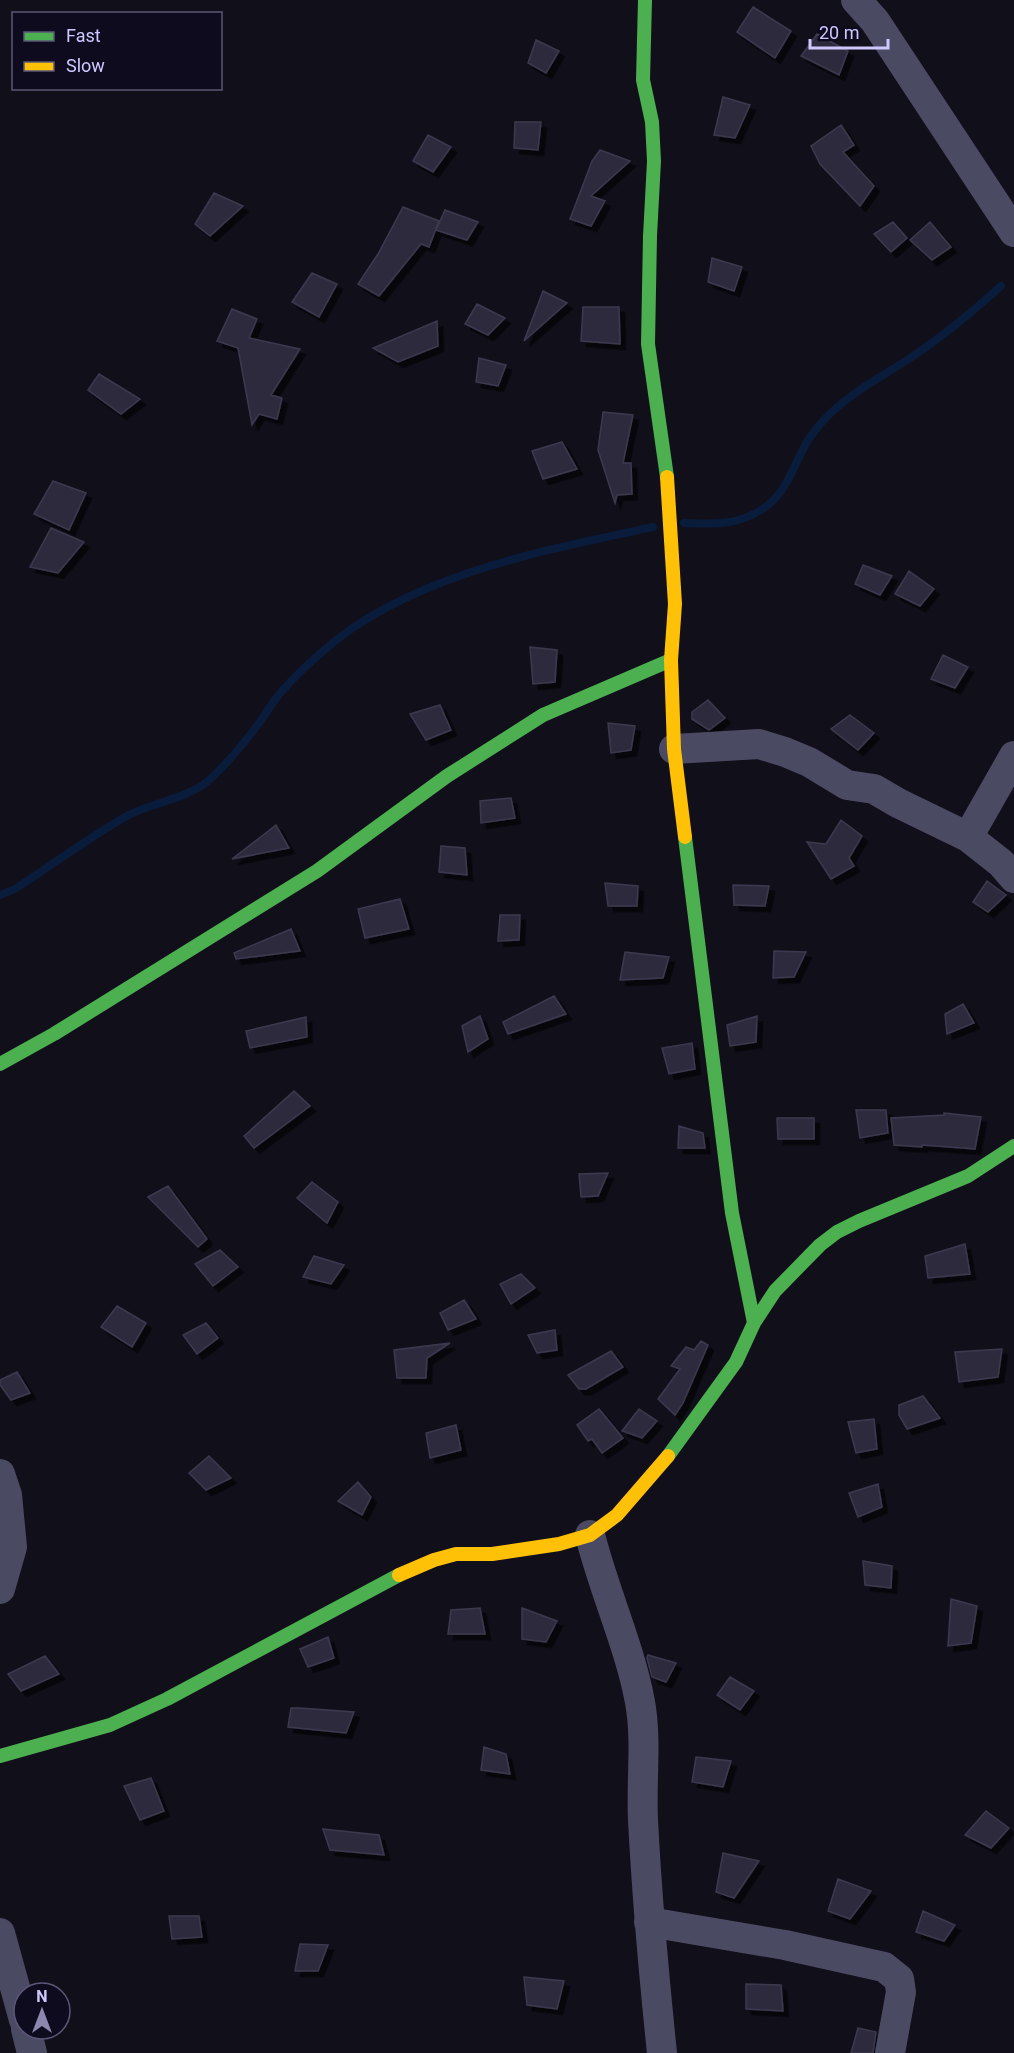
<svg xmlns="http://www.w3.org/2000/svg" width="1014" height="2053" font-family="Roboto,sans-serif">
<defs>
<filter id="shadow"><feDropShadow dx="5.5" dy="5.5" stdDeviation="0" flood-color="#0009"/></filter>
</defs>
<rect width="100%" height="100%" fill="#110f1a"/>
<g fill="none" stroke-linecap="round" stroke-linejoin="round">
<path stroke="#0a1c3c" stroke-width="8" d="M684,523c30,1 54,3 80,-15 24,-17 30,-44 44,-68 7,-10 15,-20 24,-28 21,-20 47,-34 72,-50 36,-23 65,-47 97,-76
M0,895l15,-6c37,-24 72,-50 110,-72 26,-15 60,-17 83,-36 16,-14 38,-40 51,-58 6,-8 12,-18 18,-26 13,-16 29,-31 45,-45 84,-76 223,-102 331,-125"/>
</g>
<path fill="#2f2c3d" stroke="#3c394f" stroke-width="1.5" filter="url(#shadow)" d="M753,7l38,24 -16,27 -38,-26z
M817,34l31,17 -9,24 -38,-19z
M536,40l23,11 -13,22 -18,-10z
M723,97l27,8 -15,33 -21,-3z
M515,122h26l-3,28 -24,-2z
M841,125l13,20 -11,7 31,34 -14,20 -40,-42 -9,-18z
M428,135l23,12 -18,25 -20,-11z
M600,150l30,11 -39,35 14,5 -14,25 -21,-7 22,-58z
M214,193l29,13 -33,30 -15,-12z
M403,207l36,14 -10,26 -8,-3 -42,52 -21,-12 20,-30z
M445,210l33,12 -11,18 -31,-10z
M893,222l14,16 -16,14 -17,-18z
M930,222l21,25 -19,13 -22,-20z
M712,258l30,9 -8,24 -26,-9z
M312,273l25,11 -18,33 -27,-15z
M543,291l24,12 -43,38z
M477,304l28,14 -17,17 -23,-11z
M583,307h36l1,37 -39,-3z
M232,309l25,10 -8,19 51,11 -29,46 11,3 -5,21 -18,-5 -7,11 -14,-77 -21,-7z
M437,321l1,25 -40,16 -25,-14z
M479,358l27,7 -8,21 -22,-4z
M99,374l41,25 -19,15 -33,-24z
M603,412l30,3 -10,48h8l1,31 -15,1 -2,8 -17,-53z
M562,442l15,27 -34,10 -11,-28z
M53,481l33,12 -17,37 -35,-16z
M51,528l33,14 -26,31 -28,-6z
M863,565l29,11 -12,19 -25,-11z
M909,571l25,18 -14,17 -25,-12z
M530,647l27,3 -2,32 -22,2z
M943,655l25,12 -13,21 -24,-9z
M708,700l17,18 -16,12 -17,-11v-7z
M440,705l11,25 -25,10 -16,-26z
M850,715l24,18 -16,17 -27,-21z
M608,723l27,3 -4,24 -20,3z
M511,798l4,20 -34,5 -1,-22z
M841,820l21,16 -13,22 5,8 -23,13 -24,-37 19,2z
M276,825l13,23 -57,11z
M441,846l24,2 2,27 -28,-3z
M987,881l19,14 -18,17 -15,-10z
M605,883l33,3 -1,20h-29z
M733,885l36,1 -4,20 -31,-1z
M400,899l9,30 -44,9 -7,-29z
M500,915h20l-1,25 -21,1z
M291,929l9,22 -64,8 -2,-6z
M774,951l32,1 -12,25 -21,1z
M625,952l44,5 -6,21 -43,2z
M554,996l12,18 -58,20 -5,-12z
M963,1004l11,19 -27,11 -2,-20z
M480,1016l8,23 -20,13 -6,-26z
M757,1016l-1,26 -26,4 -3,-21z
M306,1017l1,20 -57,11 -4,-17z
M692,1043l3,26 -26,5 -7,-26z
M294,1091l16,15 -56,42 -10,-12z
M856,1110h30l2,23 -28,5z
M944,1113l37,4 -6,32 -53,-4v2l-28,-2 -3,-27 53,-3z
M777,1118h37v21h-36z
M679,1126l24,7 2,15h-27z
M608,1173l-10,23 -17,1 -2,-23z
M312,1182l26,20 -11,21 -30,-25z
M168,1186l39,53 -9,8 -50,-50z
M965,1244l5,30 -42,4 -3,-22z
M220,1250l18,17 -25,19 -18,-22z
M314,1256l30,9 -13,19 -28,-7z
M521,1274l14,14 -24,16 -11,-20z
M464,1300l12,19 -28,11 -8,-17z
M117,1306l29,17 -14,24 -31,-20z
M206,1323l12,15 -21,16 -14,-19z
M555,1330l2,20 -20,3 -9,-18z
M701,1341l7,4 -25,58 -8,12 -17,-16 22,-30 -9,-3 15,-19 8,3z
M450,1343l-23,15 -1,20h-29l-3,-28z
M1002,1349l-4,28 -39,5 -4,-30z
M611,1351l12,16 -37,22h-7l-11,-14z
M17,1372l13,21 -19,7 -11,-15v-5z
M923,1396l17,22 -33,11 -8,-14v-10z
M599,1409l24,29 -21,15 -10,-14 -4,2 -11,-16z
M639,1409l18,12 -15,17 -20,-7z
M874,1419l3,30 -21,4 -8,-31z
M456,1425l5,25 -31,8 -4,-25z
M209,1456l22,22 -25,12 -17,-17z
M358,1482l13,15 -9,18 -24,-14z
M878,1484l4,23 -24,10 -9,-24z
M863,1561l29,5 -1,22 -26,-3z
M951,1599l26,7 -6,37 -23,3z
M480,1608l5,26h-37l3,-24z
M522,1608l35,13 -11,21 -24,-3z
M328,1637l6,21 -26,9 -8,-18z
M648,1655l28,8 -10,19 -14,-5 -5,-19z
M45,1656l14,18 -38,17 -13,-17z
M730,1677l24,14 -14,19 -23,-15z
M291,1708h9l54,4 -8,21 -58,-6z
M484,1747l22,7 4,20 -29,-4z
M696,1757l35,4 -8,26 -31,-5z
M151,1778l13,33 -24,9 -16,-34z
M986,1811l23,17 -18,20 -26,-13z
M323,1829l56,6 5,20 -54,-5z
M723,1853l36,8 -25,37 -18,-6z
M838,1879l33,12 -21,28 -22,-8z
M923,1911l32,14 -11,16 -28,-9z
M169,1916h30l3,21 -30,2z
M300,1944l28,1 -10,26h-23z
M524,1977l40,4 -7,28 -30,-4z
M746,1984l35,1 2,26 -37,-2z
M858,2028l18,4 -3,21h-22z"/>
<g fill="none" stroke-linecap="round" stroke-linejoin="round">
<path stroke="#4b4a63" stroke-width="30" d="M856,0l19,21 139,211
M674,749l85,-5 26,8 24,10 38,23 27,4 24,14 70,34 33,26 13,15
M968,837l46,-81
M0,1474l7,21 5,52 -12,42
M590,1535c14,56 40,112 50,167 7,39 1,79 3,118 4,78 11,156 19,233
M649,1922l136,23 99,22 15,12 2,13 -11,61
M0,1933l24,87
M26,2029l6,24"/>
<path stroke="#4caf50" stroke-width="14" d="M645,0l-2,80 9,42 2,39 -4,75 -2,108 19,133
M685,837l47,376 22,110
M0,1064l54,-30 263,-163 130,-95 96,-61 128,-55
M668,1456l68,-94 18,-39 21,-32 45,-46 17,-13 22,-11 109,-45 46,-30
M0,1756l110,-31 57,-26 232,-124"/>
<path stroke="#ffc107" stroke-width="14" d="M667,477l8,127 -4,56 3,89 11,88
M399,1575l35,-15 22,-6h36l67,-10 31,-9 27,-20 51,-59"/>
</g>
<rect x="12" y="12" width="210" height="78" fill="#0e0b1e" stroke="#5b5778" stroke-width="1.5"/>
<rect x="24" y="32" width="30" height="9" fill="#4caf50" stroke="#5b5778" stroke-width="1.5"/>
<text x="66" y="42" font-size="18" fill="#cfc8ff">Fast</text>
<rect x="24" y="62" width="30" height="9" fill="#ffc107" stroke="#5b5778" stroke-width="1.5"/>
<text x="66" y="72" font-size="18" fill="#cfc8ff">Slow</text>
<g transform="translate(42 2011)"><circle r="28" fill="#0e0b1e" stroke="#5b5778" stroke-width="1.5"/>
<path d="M0-4.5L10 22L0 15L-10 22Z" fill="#8c87af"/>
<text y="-9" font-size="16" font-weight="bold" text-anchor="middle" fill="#cfc8ff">N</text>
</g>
<path d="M810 39v9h78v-9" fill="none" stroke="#cfc8ff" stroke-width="3"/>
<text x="819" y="39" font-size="18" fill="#cfc8ff" stroke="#0e0b1e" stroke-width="4.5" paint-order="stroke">20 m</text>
</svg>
